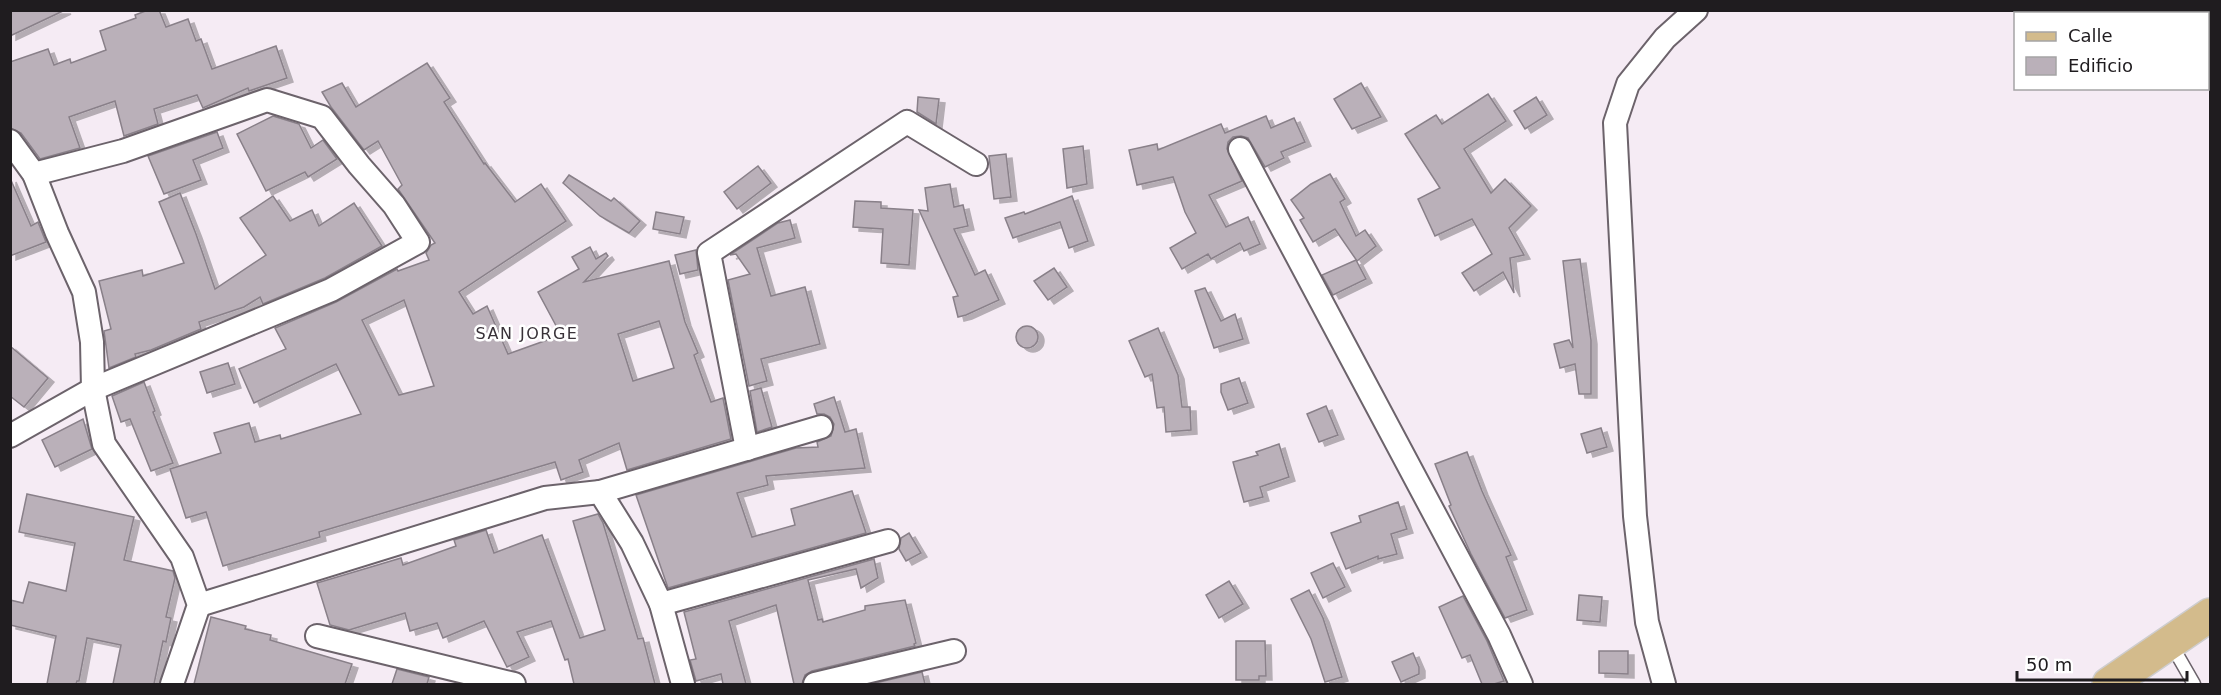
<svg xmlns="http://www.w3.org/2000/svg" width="2221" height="695" font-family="'DejaVu Sans',sans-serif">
  <defs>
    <filter id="shadow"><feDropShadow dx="6" dy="4" stdDeviation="0" flood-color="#0004"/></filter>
  </defs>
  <rect width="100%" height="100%" fill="#f5ebf4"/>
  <g fill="#bab0b9" stroke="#898089" stroke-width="1.5" fill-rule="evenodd" filter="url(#shadow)">
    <polygon points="10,10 65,10 10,36"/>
    <polygon points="148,10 159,10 166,27 188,19 196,41 201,39 212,69 276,46 287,78 249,91 248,88 203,108 197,95 154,109 158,124 124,136 115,101 69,117 80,148 40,159 21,133 10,128 10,62 48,49 54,65 70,59 71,63 106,50 100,31 136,18 135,15"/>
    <path d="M427,63L450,98L444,102L484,164L485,163L515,202L541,184L566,221L459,292L473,314L487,306L508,354L561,335L538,292L579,269L572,257L590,247L596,259L606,253L608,256L584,282L669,261L685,322L698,353L694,355L711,402L723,398L731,439L627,470L619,443L579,460L583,472L561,480L555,462L319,532L320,537L223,566L206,512L186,518L170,469L221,453L214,433L249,423L255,442L280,435L281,439L361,414L336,364L254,403L239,369L286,349L275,328L336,302L397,269L398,271L429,260L426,253L431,245L435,243L398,189L402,185L378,141L364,150L331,107L322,92L342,83L356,107ZM404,300L434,386L399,395L362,320ZM659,321L674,368L633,381L618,334Z"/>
    <polygon points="1361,83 1381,117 1352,129 1334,99"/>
    <polygon points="1488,94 1506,121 1464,149 1491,193 1505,179 1531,206 1509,228 1524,255 1510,258 1514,293 1503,272 1474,291 1462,273 1492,254 1472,219 1435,236 1418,199 1440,188 1405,134 1436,115 1442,124"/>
    <polygon points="918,97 939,99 936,124 917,112"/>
    <polygon points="1536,97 1547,115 1525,129 1514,111"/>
    <polygon points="273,116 299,124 311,148 323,140 337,159 308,177 305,172 266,191 237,134"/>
    <polygon points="1266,116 1271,128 1294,118 1305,142 1281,152 1284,158 1265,167 1248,138 1241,136 1233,137 1228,142 1227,149 1242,181 1209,195 1226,227 1248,217 1260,244 1244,251 1240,243 1211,259 1208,254 1182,269 1170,248 1196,233 1185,212 1173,177 1137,185 1129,150 1157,144 1158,150 1221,124 1225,133"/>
    <polygon points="217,132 223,148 193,160 201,180 164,194 148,156"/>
    <polygon points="1083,146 1087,184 1067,188 1063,149"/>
    <polygon points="1006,154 1011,197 994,199 989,156"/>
    <polygon points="758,166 771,183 737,209 724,192"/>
    <polygon points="1330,174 1345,199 1340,202 1356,236 1365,230 1376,246 1357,261 1335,229 1313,242 1300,220 1304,218 1291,200 1311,184"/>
    <polygon points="569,175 611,201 614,198 640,221 629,233 600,216 563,183"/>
    <polygon points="10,178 31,226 38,222 46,242 10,256"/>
    <polygon points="950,184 954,207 963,205 968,226 954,229 975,275 985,270 999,300 966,315 958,317 953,297 958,296 919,210 928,211 925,188"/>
    <polygon points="180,193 196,234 215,289 266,255 240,218 273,196 290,221 312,210 319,226 354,203 382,246 325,278 263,304 260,297 244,307 199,322 201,329 151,350 135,354 136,357 109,368 104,331 111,329 99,281 142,270 143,276 184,263 159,202"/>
    <polygon points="1072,196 1088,241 1069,248 1060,222 1013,238 1005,218 1024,212 1025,214"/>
    <polygon points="855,201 881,202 881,208 913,210 909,265 881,263 883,229 853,227"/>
    <polygon points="656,212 684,217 680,234 653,229"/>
    <polygon points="790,220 795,238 757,248 771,296 805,287 820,344 761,359 767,381 749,386 728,280 750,274 736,254 730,255 778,223"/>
    <polygon points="696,250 698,270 680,274 675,255"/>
    <polygon points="1580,259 1591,340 1591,394 1579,394 1575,364 1560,368 1554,344 1569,340 1573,348 1563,261"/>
    <polygon points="1356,260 1366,279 1333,295 1322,275"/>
    <polygon points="1054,268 1067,287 1048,300 1034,281"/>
    <polygon points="1205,288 1221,321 1235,314 1243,339 1214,348 1195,291"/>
    <circle cx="1027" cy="337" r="11"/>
    <polygon points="1158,328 1178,375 1182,407 1190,407 1191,430 1166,432 1164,407 1157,408 1152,374 1145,377 1129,341"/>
    <polygon points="10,346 48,378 24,407 10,396"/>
    <polygon points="228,363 235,384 207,393 200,372"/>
    <polygon points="1239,378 1248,403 1228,410 1221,392 1221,384"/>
    <polygon points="144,382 155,411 153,412 173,463 151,471 130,419 121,422 112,396"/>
    <polygon points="761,388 772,427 757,432 750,391"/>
    <polygon points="834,397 845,432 856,429 865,468 766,476 768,485 737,493 752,537 795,525 791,509 852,491 866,533 668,588 636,495 796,448 818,447 817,442 831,436 834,424 830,417 824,414 817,414 814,404"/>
    <polygon points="1326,406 1338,435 1319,442 1307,414"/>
    <polygon points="83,419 92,449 55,467 42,440"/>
    <polygon points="1601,428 1607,447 1587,453 1581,434"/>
    <polygon points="1279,444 1289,477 1260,487 1263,497 1244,502 1233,462 1258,455 1256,452"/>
    <polygon points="1467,452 1482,491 1511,555 1506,557 1527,610 1505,618 1471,554 1449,506 1451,505 1435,464"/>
    <polygon points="27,494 134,517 124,560 173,571 175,578 166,617 171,618 166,642 163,641 154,684 113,684 121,645 87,638 79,681 77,681 76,684 47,684 56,636 10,625 10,600 23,603 29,582 66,591 75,543 19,532"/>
    <polygon points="1398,502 1407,529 1391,534 1397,554 1378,559 1378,556 1346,569 1331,533 1361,522 1359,516"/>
    <polygon points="598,514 603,523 638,639 643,638 655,684 574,684 568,659 565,660 551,621 517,632 529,657 507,667 484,621 443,638 437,623 410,631 405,613 349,630 330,625 317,583 401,558 403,565 456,546 454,540 486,530 494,553 542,535 580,638 605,630 573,521"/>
    <polygon points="909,533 921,553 906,561 899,549 901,538"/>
    <polygon points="874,559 878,578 861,588 856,569 808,580 818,620 822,619 823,622 865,610 865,606 905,600 916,643 914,644 915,646 812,671 805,675 802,684 794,684 776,605 729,621 746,684 723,684 721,674 696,681 690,660 696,659 684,612"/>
    <polygon points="1333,563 1345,587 1323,598 1311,573"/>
    <polygon points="1229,581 1243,604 1219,618 1206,595"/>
    <polygon points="1309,590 1323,618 1342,677 1325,682 1311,639 1291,599"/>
    <polygon points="1579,595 1602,597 1600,622 1577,620"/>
    <polygon points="1463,596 1487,641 1504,681 1494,684 1482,684 1470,655 1462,658 1439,607"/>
    <polygon points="211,617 246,626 245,629 271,635 270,640 352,664 345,684 194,684"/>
    <polygon points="1236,641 1265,641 1266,676 1259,676 1259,680 1236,680"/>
    <polygon points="1599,651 1628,651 1628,674 1599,673"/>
    <polygon points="1413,653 1419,667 1419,674 1401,682 1392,662"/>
    <polygon points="397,669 429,677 427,684 392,684"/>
    <polygon points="922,672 925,684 871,684"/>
  </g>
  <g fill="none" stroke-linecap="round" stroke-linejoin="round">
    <g stroke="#6c636b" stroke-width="15">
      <polyline id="service" points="2171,644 2194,684"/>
    </g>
    <g stroke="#6c636b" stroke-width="26">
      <g id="minor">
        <polyline points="10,141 34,174 57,233 84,292 92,342 93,389 104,444 182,557 199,605 172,684"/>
        <polyline points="1240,149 1499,635 1521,684"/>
        <polyline points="10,436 93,389 331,290 418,242 394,205 359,165 322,117 267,100 123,151 34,174"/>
        <polyline points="747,449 709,253 907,122 976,164"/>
        <polyline points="600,492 821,427"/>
        <polyline points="661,604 888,541"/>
        <polyline points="199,605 545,498 600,492 632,543 661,604 683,684"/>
        <polyline points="317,636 514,684"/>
        <polyline points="815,684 954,651"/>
        <polyline points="1664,684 1647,622 1635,516 1615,123 1628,84 1665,38 1696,10"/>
      </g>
    </g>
    <g stroke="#cecdce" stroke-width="36">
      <polyline id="primary" points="2109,684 2210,615"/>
    </g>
    <use href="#service" stroke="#fff" stroke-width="12"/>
    <use href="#minor" stroke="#fff" stroke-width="22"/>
    <use href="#primary" stroke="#d3bb8c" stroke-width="33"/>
  </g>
  <g text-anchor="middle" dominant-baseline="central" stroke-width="5" stroke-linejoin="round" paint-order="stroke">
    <g font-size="16" letter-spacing="1.5" fill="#393239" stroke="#fff">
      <text x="527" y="333">SAN JORGE</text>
    </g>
  </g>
  <rect width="2221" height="695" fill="none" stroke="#1f1c1f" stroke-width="24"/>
  <rect x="2014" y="12" width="195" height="78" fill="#ffffff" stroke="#a5a4a5" stroke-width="1.5"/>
  <rect x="2026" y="32" width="30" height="9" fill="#d3bb8c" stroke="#a5a4a5" stroke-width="1.5"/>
  <text x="2068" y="42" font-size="18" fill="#1f1c1f">Calle</text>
  <rect x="2026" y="57" width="30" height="18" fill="#bab0b9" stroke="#a5a4a5" stroke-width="1.5"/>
  <text x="2068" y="72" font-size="18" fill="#1f1c1f">Edificio</text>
  <path d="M2017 671v9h170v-9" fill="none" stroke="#1f1c1f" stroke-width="3"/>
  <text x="2026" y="671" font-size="18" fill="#1f1c1f" stroke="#ffffff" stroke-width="4.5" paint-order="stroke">50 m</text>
</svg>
